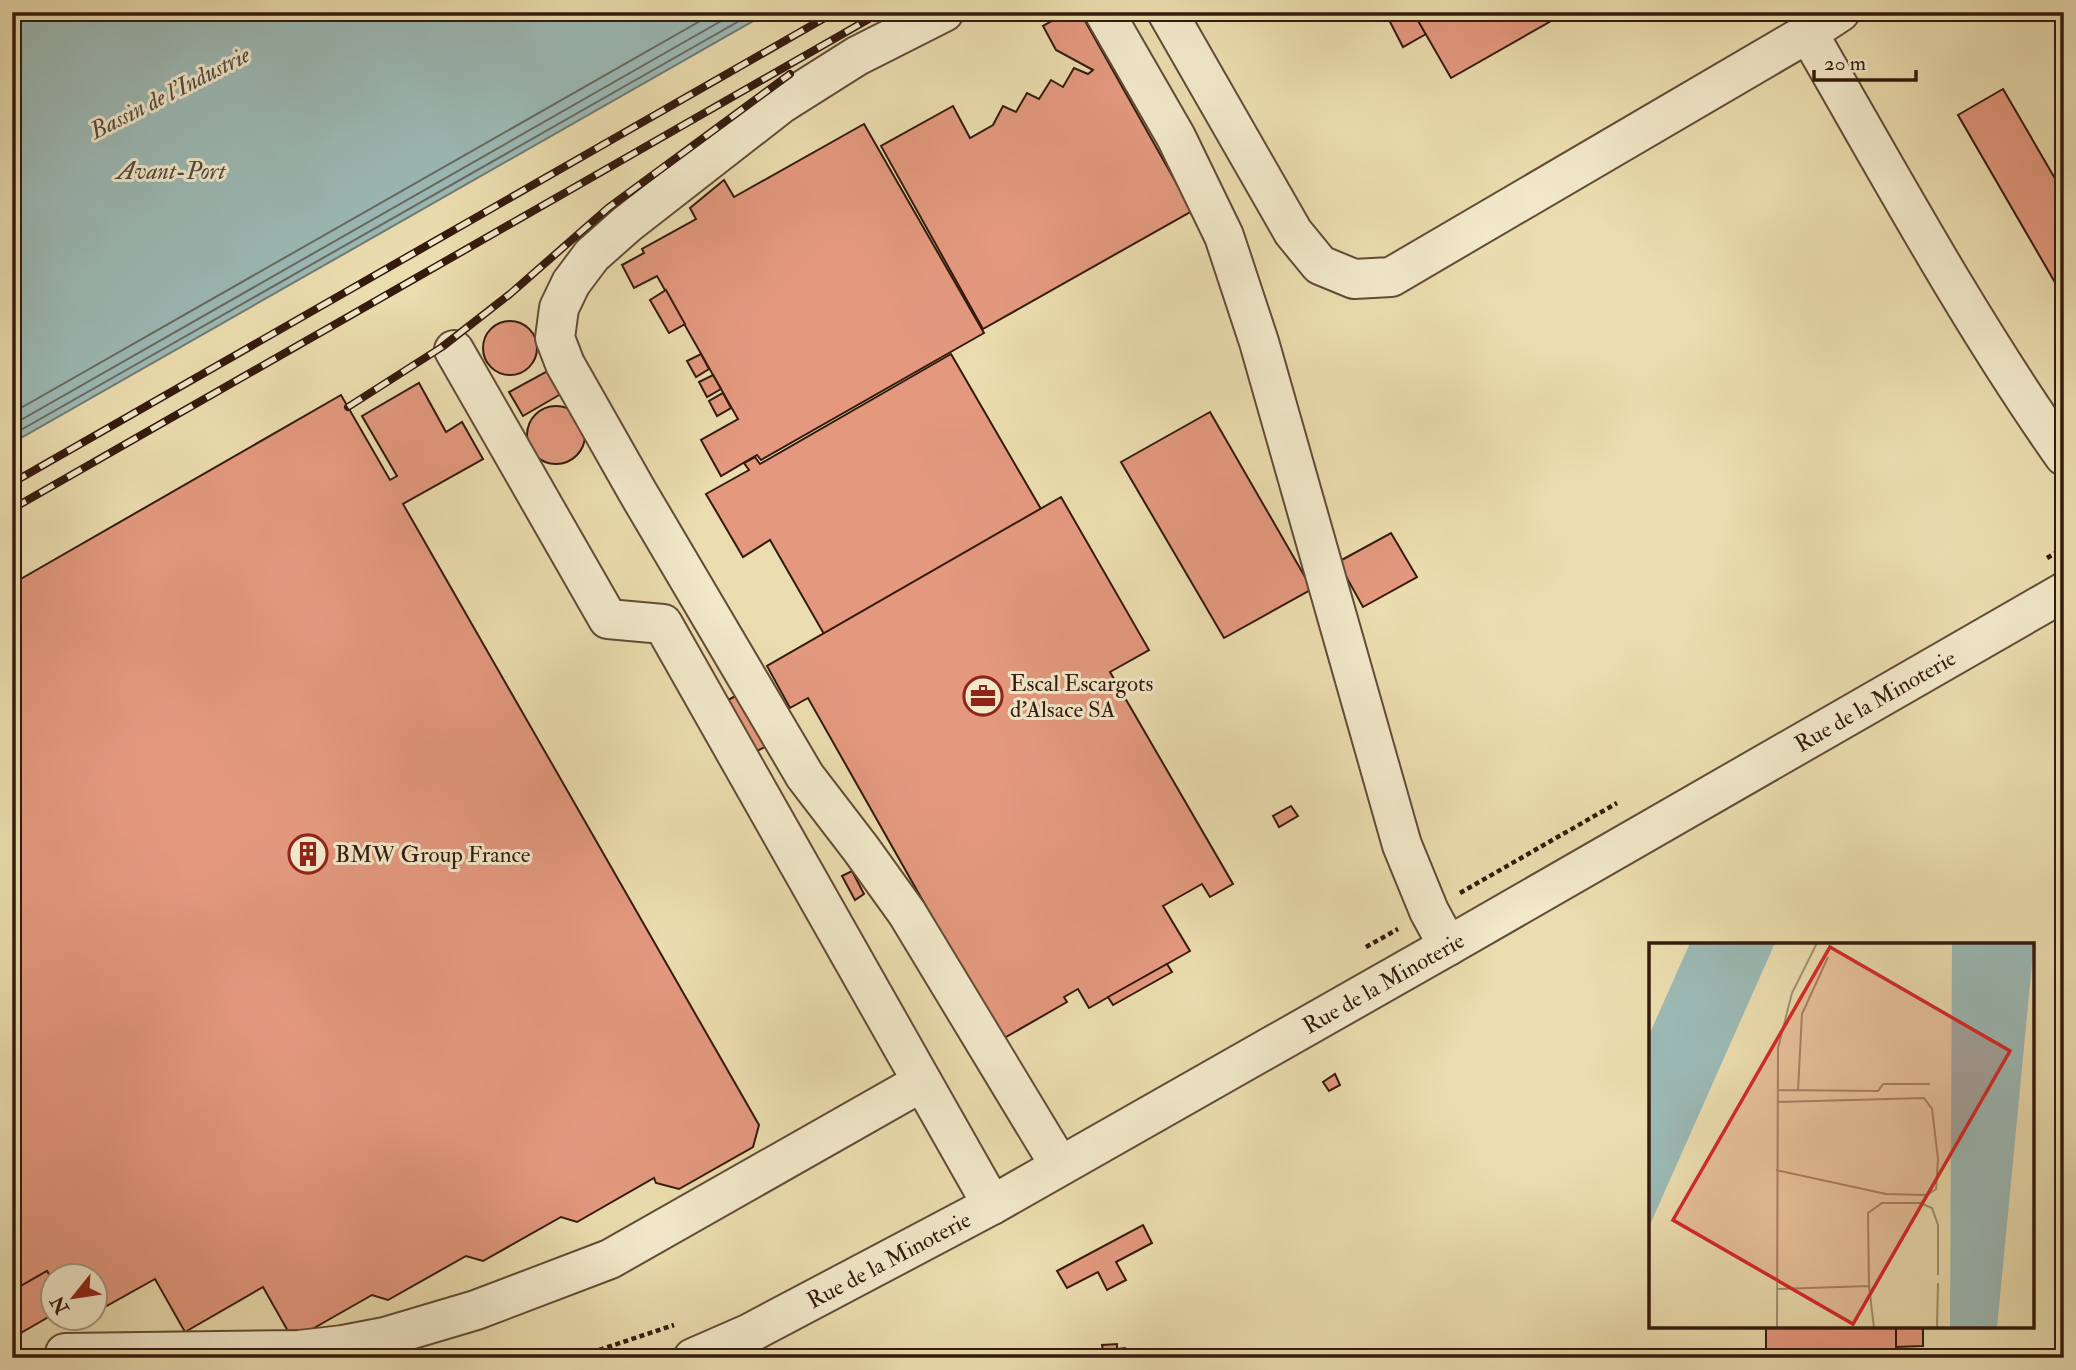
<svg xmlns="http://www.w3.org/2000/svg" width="2076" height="1370" font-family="'IM FELL Double Pica',serif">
  <rect width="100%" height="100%" fill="#ebddaf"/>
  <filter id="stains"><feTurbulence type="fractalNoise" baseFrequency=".00286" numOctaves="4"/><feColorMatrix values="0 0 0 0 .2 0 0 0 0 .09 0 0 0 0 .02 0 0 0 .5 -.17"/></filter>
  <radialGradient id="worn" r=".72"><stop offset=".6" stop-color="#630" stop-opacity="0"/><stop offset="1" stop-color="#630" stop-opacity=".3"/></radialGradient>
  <polygon fill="#9cbab6" stroke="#727a72" stroke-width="2" points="12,12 769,12 12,443"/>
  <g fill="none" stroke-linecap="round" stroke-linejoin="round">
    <g stroke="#686a62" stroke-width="2">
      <polyline points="12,413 716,12"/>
      <polyline points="12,425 737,12"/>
      <polyline points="12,435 755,12"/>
    </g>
  </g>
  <g fill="#e4997f" stroke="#341a0d" stroke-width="2">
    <polygon points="1068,12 1080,12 1192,211 983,329 881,146 953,106 970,138 993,125 1003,106 1016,112 1027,93 1039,99 1051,80 1063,87 1074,68 1088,74 1093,70 1056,50 1043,26"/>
    <polygon points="1407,12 1413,12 1426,34 1403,47 1390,22"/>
    <polygon points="1413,12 1567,12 1451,78"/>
    <polygon points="2003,89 2064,194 2064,298 1958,115"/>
    <polygon points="864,124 984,333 761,460 757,455 721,476 701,440 738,419 657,276 634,288 622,265 644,253 642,249 696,219 690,208 724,180 734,197"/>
    <polygon points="666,290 685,324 669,333 650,300"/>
    <circle cx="510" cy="348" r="27"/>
    <polygon points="701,354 709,369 696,377 687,361"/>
    <polygon points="951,354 1041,509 824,634 770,540 743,557 706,494 749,470 744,463 755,457 760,464"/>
    <polygon points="553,368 566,391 523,416 509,392"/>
    <polygon points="713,375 721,389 707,397 699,382"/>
    <polygon points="419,383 446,432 462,422 483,459 403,504 759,1125 753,1147 679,1189 656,1183 654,1178 577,1222 561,1217 483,1261 466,1256 388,1300 372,1295 293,1340 263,1287 185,1332 155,1279 94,1313 94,1276 52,1276 52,1279 47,1271 12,1291 12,584 341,395 390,480 397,476 362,416"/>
    <polygon points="723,393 731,408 717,416 709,401"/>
    <circle cx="556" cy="435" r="29"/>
    <polygon points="1210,412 1312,589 1224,638 1121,462"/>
    <polygon points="1061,497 1149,650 1110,672 1233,884 1210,897 1202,884 1163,906 1190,951 1089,1008 1078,989 1064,997 1067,1002 999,1041 931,922 932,917 808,698 790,708 767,666"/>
    <polygon points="1391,533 1417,577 1363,607 1338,562"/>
    <polygon points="739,694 769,745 757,751 728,700"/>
    <polygon points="1291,806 1298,816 1279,827 1273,816"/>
    <polygon points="852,871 864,894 855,900 842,876"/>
    <polygon points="1167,964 1172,972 1113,1005 1108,997"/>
    <polygon points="1335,1074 1340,1085 1329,1091 1323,1082"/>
    <polygon points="1143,1225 1152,1243 1116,1262 1126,1280 1107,1290 1098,1272 1067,1288 1057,1271"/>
    <polygon points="47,1271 52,1279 52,1315 12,1338 12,1291"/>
    <rect x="1766" y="1326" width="130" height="32"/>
    <polygon points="1896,1326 1923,1326 1923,1346 1896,1347"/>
    <polygon points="1117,1344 1117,1349 1125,1348 1126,1358 1083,1358 1082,1353 1103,1350 1102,1345"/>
  </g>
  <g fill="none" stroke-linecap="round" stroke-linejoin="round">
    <g stroke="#624b36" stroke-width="42">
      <g id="minor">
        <polyline points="944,12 857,56 781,104 627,224 592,255 571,283 559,308 555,338 565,364 637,491 805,776 861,849 907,913 1060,1166"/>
        <polyline points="1104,12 1176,137 1224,236 1259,342 1402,845 1429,911 1448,946"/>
        <polyline points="1167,12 1293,232 1320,265 1354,279 1391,277 1808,33"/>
        <path d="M1840,12L1808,33C1890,175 1969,321 2064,456"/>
        <polyline points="454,350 608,619 663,624 992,1205"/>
        <polyline points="65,1353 299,1350 343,1345 385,1337 476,1310 610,1259 922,1082"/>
        <path id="s1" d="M693,1358L748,1334L992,1205L1448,946L2064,592"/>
      </g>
    </g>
    <g stroke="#341a0d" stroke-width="4.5" stroke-dasharray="5 3.5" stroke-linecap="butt">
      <polyline points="2047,558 2064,548"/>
      <polyline points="1460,893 1617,803"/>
      <polyline points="1366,947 1398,929"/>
      <polyline points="575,1358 674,1325"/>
    </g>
    <use href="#minor" stroke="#f2e9cb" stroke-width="38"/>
    <g stroke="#341a0d" stroke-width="8">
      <g id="rail">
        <polyline points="348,407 442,347 510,294 608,208 790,74"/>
        <polyline points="12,483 835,12"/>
        <polyline points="12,509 881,12"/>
      </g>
    </g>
    <use href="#rail" stroke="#f2e9cb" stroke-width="5" stroke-dasharray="16" stroke-linecap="butt"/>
  </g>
  <defs>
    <g id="office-ring" transform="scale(2.0125)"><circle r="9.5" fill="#f2e9cb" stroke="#8f2418" stroke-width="1.5"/><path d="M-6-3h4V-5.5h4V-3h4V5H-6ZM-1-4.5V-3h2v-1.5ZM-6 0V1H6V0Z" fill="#8f2418"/></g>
    <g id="building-ring" transform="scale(2.0125)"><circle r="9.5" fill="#f2e9cb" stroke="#8f2418" stroke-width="1.5"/><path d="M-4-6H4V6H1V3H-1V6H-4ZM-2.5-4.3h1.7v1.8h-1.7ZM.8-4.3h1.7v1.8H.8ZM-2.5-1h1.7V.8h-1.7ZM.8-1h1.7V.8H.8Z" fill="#8f2418"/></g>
  </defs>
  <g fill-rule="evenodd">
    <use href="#office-ring" x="983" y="696"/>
    <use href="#building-ring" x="308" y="854"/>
  </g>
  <g text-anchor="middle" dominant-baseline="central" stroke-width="6" stroke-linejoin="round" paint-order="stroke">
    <g font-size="23" fill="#341a0d" stroke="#f2e9cb" text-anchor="start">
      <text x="1010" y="683">Escal Escargots<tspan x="1010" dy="26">d'Alsace SA</tspan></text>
      <text x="335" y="854">BMW Group France</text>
    </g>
    <g font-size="23" fill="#341a0d" stroke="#f2e9cb">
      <text stroke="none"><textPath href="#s1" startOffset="1353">Rue de la Minoterie</textPath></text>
      <text stroke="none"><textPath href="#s1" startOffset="786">Rue de la Minoterie</textPath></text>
      <text stroke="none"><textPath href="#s1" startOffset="219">Rue de la Minoterie</textPath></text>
    </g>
    <g font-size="24" font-style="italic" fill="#534a40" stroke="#f2e9cb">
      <text transform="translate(170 93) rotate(-27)">Bassin de l'Industrie</text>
      <text x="171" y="171">Avant-Port</text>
    </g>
  </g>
  <g transform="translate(1649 943)">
    <rect width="385" height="385" fill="#ebddaf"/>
    <path d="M41,0H126L0,284V92ZM303,0H385L348,385H301Z" fill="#9cbab6"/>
    <path fill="none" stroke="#a28f6e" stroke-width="2" d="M128,147L229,148L234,141H281M149,147L153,71L179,14M127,227L237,251L278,252L287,246L289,216L283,166L275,155L128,159M220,343L219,270L233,260H271L283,265L289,282V332M127,346L220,343L225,385M128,385L129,105L143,50L168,0M288,385L289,340"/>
    <path fill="#d62828" fill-opacity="0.15" stroke="#d62828" stroke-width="3.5" d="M181,4L361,108L204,381L24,277Z"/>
    <rect width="385" height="385" fill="none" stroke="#341a0d" stroke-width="3.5"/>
  </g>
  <rect width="2076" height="1370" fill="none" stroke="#ebddaf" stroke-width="42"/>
  <rect x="14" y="14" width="2048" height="1342" fill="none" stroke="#341a0d" stroke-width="3.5"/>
  <rect x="21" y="21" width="2034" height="1328" fill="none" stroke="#341a0d" stroke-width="2"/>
  <g transform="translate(74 1297) rotate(240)"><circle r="33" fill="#f2e9cb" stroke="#a6967f" stroke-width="2"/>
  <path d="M0-5L12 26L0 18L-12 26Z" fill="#8f2418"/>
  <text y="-10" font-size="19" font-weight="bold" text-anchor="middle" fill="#341a0d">N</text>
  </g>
  <path d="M1814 70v10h102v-10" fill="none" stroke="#341a0d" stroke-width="3.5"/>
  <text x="1824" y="70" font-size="21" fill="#341a0d" stroke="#f2e9cb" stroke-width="5" paint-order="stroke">20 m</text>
  <rect width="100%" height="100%" filter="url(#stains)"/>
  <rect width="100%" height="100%" fill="url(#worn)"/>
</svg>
